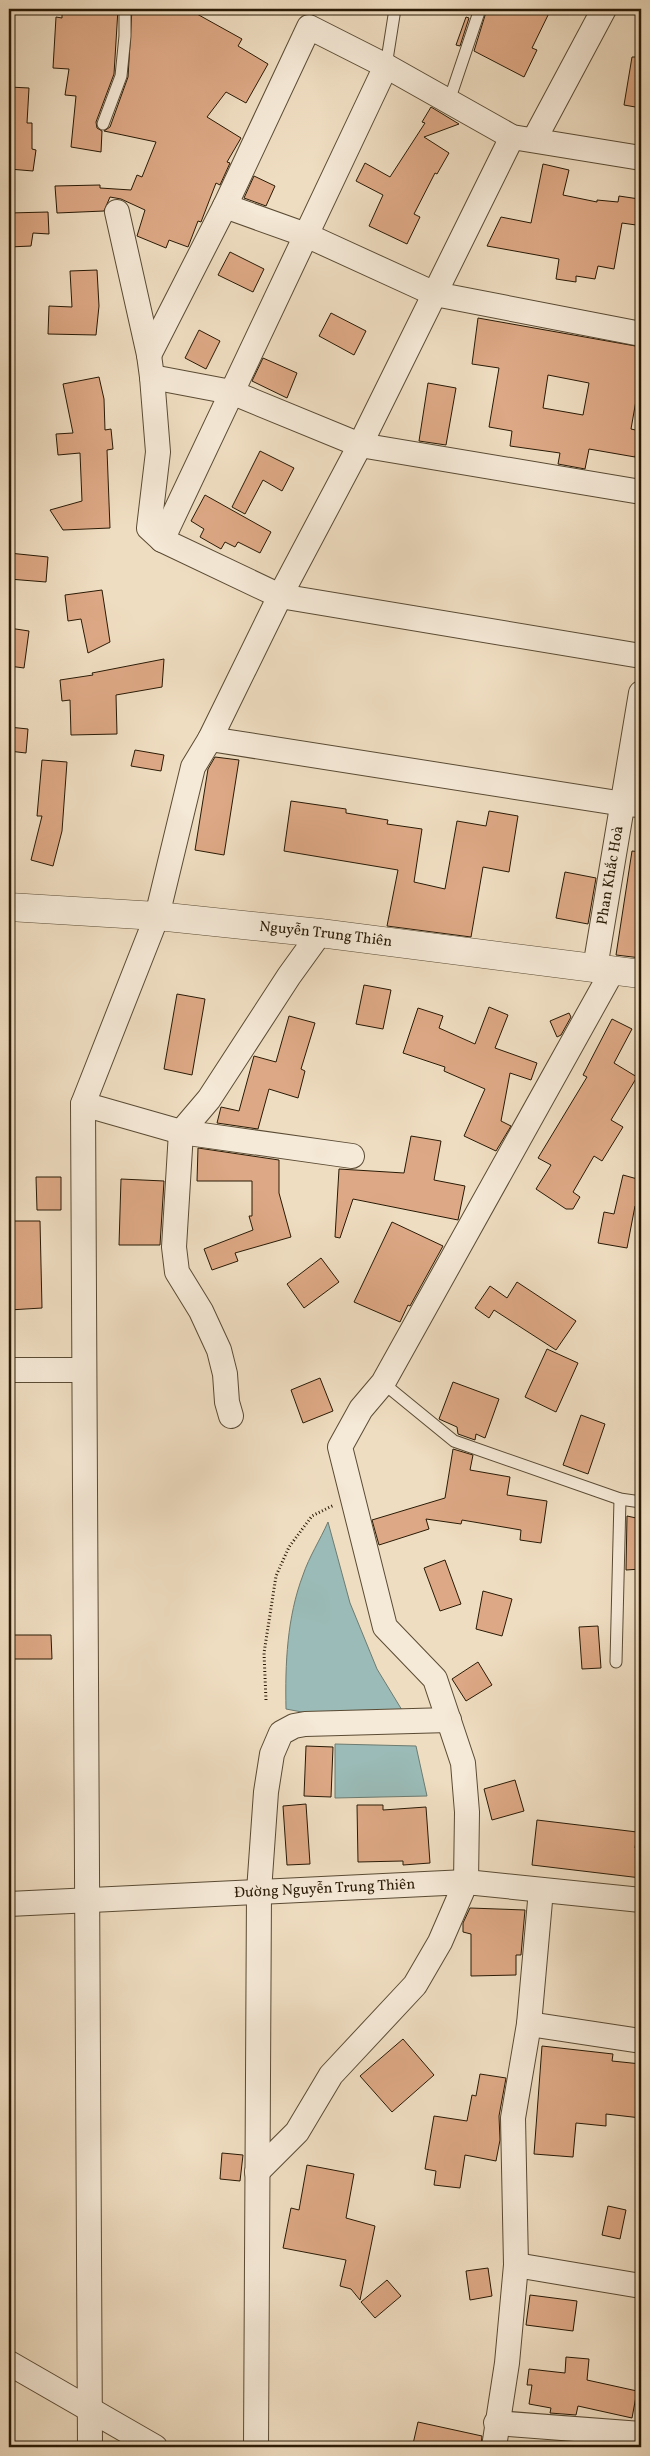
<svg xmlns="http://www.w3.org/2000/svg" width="650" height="2456" font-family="Vollkorn,serif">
  <rect width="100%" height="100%" fill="#efddc1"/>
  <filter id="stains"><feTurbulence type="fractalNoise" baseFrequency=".004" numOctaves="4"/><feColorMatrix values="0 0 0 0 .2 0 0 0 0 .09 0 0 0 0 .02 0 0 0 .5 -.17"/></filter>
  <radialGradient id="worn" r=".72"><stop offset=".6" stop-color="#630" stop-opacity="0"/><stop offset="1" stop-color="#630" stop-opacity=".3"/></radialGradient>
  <g fill="#9abbb7" stroke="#6d7b70">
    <path d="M328,1522L350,1603L377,1669L405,1715L307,1713L286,1709C285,1664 287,1617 303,1575C309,1557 320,1540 328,1522Z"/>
    <polygon points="335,1744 416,1746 427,1796 335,1798"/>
  </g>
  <g fill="#dda885" stroke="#291a05" fill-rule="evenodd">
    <polygon points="62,9 118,9 114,74 96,122 97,128 102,131 101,152 71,147 76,96 65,95 69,69 53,68 56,17 62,18"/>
    <polygon points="132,9 199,9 197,14 242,39 238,46 268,64 246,103 226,92 207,117 241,138 227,162 230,163 220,185 216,183 201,222 198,221 188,247 169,240 166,248 137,236 145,210 121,199 110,197 104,211 57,213 55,186 100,185 100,188 131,190 137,175 142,177 156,142 104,131 110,127 128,77"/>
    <polygon points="487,9 551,9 532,48 537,50 524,77 474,51"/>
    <polygon points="466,17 469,18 460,46 456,45"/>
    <polygon points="632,57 641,57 641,108 624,105"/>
    <polygon points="9,87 29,88 27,123 32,123 32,149 36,150 33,171 9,169"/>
    <polygon points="431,107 459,124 424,137 449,153 437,174 435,173 414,214 420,217 407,244 369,226 383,195 356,181 365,163 390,177 425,123 422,122"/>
    <polygon points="543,164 569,170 563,195 597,202 597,200 618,202 619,196 639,199 636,225 622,223 614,269 598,266 595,279 576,276 576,282 556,279 559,259 487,246 501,217 531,223"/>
    <polygon points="254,176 275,186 266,206 244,198"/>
    <polygon points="48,212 49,234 33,233 31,246 9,247 9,213"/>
    <polygon points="230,252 264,269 253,292 218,275"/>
    <polygon points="97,270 99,306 96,335 48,334 49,306 72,307 70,271"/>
    <polygon points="331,313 366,331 354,355 319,336"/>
    <path d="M478,318L641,347V372L631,429L640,431L635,457L589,449L585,469L558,464L560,453L510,446L512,431L489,427L499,368L472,364ZM548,375L589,383L583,415L543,408Z"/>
    <polygon points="199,330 220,341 206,369 185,358"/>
    <polygon points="263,358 297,373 287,398 252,381"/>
    <polygon points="99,377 104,399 105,430 111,429 113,449 107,450 110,528 63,530 50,510 82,501 80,453 58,455 56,434 73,433 63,384"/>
    <polygon points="428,383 456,388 446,445 419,441"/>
    <polygon points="260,451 294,468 282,491 263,480 245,514 232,507"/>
    <polygon points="205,495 271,532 260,553 238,542 235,547 225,542 221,549 200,537 204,529 191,521"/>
    <polygon points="9,553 48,557 46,582 9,579"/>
    <polygon points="102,590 110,642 88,653 81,619 68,621 65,595"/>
    <polygon points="9,628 29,631 24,668 9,666"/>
    <polygon points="164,659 162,687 116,695 117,734 71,735 70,700 62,701 60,680 93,675 92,673"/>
    <polygon points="9,727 28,729 26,753 9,751"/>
    <polygon points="135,750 164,755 161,771 131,766"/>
    <polygon points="215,757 239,760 224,855 195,850 208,769"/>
    <polygon points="42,760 67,762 62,831 53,866 31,860 42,816 37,816"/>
    <polygon points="291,801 346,809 346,813 388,820 387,824 422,829 414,882 445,889 457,821 486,826 489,811 518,816 509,872 483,867 471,937 387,926 398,870 284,851"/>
    <polygon points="632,851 641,852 641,958 616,955"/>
    <polygon points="565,872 596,878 588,924 556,918"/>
    <polygon points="364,985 391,990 383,1029 356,1024"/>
    <polygon points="177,994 205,999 192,1075 164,1069"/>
    <polygon points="489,1007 508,1015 495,1048 537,1063 531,1080 510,1073 501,1121 511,1126 496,1151 464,1136 485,1089 444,1071 445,1067 403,1053 418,1008 443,1016 439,1028 475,1044"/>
    <polygon points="569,1013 571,1017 561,1035 557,1037 550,1021"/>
    <polygon points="289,1016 315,1023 301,1069 305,1071 298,1098 269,1089 258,1129 217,1123 221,1107 239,1111 254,1056 276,1062"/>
    <polygon points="612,1019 632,1029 614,1063 637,1077 611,1120 623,1127 602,1161 594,1156 573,1192 580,1197 573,1209 566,1209 536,1189 551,1165 538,1158 587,1077 583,1075"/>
    <polygon points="411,1136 441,1141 434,1180 465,1186 458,1220 353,1199 340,1238 335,1237 339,1169 404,1173"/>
    <polygon points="198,1148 279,1160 279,1193 291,1237 235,1253 238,1261 212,1270 204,1249 253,1230 249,1216 252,1216 252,1181 197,1181"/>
    <polygon points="623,1175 641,1180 641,1208 635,1206 627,1248 598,1243 604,1212 614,1214"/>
    <polygon points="36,1177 61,1177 61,1210 37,1210"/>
    <polygon points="121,1179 164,1181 160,1245 119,1245"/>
    <polygon points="9,1221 40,1221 42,1308 9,1310"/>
    <polygon points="392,1222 443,1246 410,1306 408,1305 400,1322 354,1302"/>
    <polygon points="321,1258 339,1282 304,1308 287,1284"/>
    <polygon points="517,1282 576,1321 556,1350 494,1310 489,1318 475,1308 490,1286 507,1298"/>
    <polygon points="547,1349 578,1363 556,1412 525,1397"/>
    <polygon points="320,1378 333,1411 303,1423 291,1390"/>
    <polygon points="453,1382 499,1399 485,1438 476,1434 475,1440 458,1434 457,1427 439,1419"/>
    <polygon points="581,1415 605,1424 588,1474 563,1465"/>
    <polygon points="453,1449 473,1455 470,1470 510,1477 507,1495 547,1501 541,1543 520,1540 521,1530 462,1520 461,1524 426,1519 429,1529 379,1545 372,1520 445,1498"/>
    <polygon points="627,1516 641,1519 641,1569 626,1570"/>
    <polygon points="445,1560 461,1604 440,1611 424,1568"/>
    <polygon points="483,1591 512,1599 502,1636 476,1629"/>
    <polygon points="598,1626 601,1668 582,1669 579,1627"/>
    <polygon points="9,1635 51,1635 52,1659 9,1659"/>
    <polygon points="478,1662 492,1685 466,1701 452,1679"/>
    <polygon points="306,1746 333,1747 331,1797 304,1796"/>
    <polygon points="515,1780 524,1811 492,1820 484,1789"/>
    <polygon points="306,1804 310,1864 287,1865 283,1806"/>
    <polygon points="357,1805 383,1805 383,1810 426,1807 430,1863 403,1865 403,1861 358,1862"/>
    <polygon points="537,1820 637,1832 635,1848 641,1849 641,1878 532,1865"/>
    <polygon points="470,1908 525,1910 521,1955 516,1955 516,1975 471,1976 471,1934 463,1932 463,1923"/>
    <polygon points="403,2039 434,2075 392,2112 360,2076"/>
    <polygon points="542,2046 613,2054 612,2061 641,2064 641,2118 606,2114 606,2126 576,2123 573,2157 534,2154"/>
    <polygon points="480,2074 506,2078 499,2116 500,2140 496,2161 465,2155 460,2188 434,2185 436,2171 425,2169 434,2116 467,2121 472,2095 476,2096"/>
    <polygon points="222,2153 243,2155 240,2181 220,2179"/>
    <polygon points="307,2165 354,2174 346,2218 375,2226 360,2300 351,2289 340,2286 346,2260 283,2248 291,2208 299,2210"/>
    <polygon points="608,2206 626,2210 620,2239 602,2235"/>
    <polygon points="488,2268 492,2296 470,2300 466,2271"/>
    <polygon points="387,2280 401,2296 375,2318 361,2302"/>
    <polygon points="530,2295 577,2301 573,2331 526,2325"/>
    <polygon points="566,2357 589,2359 587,2380 637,2391 632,2418 578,2406 576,2415 550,2413 551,2408 529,2404 532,2385 527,2385 529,2369 565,2373"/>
    <polygon points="418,2422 482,2436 481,2447 426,2447 413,2444"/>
  </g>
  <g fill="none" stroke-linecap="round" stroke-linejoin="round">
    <g stroke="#5a4b34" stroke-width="13">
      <g id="service">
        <polyline points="386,66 395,9"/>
        <polyline points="449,101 480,9"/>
        <polyline points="103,124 121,76 125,36 125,9"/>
        <polyline points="383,1383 454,1441 620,1499 641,1502"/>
        <polyline points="616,1662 620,1499"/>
      </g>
    </g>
    <g stroke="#5a4b34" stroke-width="26">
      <g id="minor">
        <polyline points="534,140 604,9"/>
        <polyline points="225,206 306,235 435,294 641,334"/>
        <polyline points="117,212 149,355 152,377 158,452 149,528 162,540 280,596 641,656"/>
        <polyline points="149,355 225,206 309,27 386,66 512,137 641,158"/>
        <polyline points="152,377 231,392 360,445 641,492"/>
        <polyline points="162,540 386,66"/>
        <polyline points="210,739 624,804 641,805"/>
        <path id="s1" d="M595,968L641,693"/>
        <polyline points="83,1104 181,1132 352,1156"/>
        <polyline points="9,1370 84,1370"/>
        <polyline points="231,1416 227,1402 225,1374 219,1350 201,1311 177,1272 174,1247 181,1132 209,1099 289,976 320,933"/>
        <path id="s2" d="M9,1904L466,1882L641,1900"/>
        <polyline points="529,2024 641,2041"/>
        <polyline points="257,2172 297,2132 331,2075 415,1985 440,1942 466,1882 467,1812 463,1763 435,1679 385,1627 340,1447 361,1409 383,1383 613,970"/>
        <polyline points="516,2265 641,2286"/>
        <polyline points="9,2363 155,2447"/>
        <polyline points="496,2423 641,2434"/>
        <polyline points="90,2447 83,1104 157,916 193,767 210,739 280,596 360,445 512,137"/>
        <polyline points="256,2447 259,1891 266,1792 272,1754 281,1733 294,1726 305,1724 449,1720"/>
        <polyline points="494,2447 507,2363 516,2265 513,2118 529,2024 541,1890"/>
      </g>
    </g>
    <g stroke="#5a4b34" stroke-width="29">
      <g id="tertiary">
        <path id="s3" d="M9,907L157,916L320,933L641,974"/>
      </g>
    </g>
    <polyline stroke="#291a05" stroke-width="3" stroke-dasharray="1 2.5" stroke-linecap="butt" points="266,1700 264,1653 276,1576 289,1547 312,1516 334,1505"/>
    <use href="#service" stroke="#f5e9d7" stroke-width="11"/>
    <use href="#minor" stroke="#f5e9d7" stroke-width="24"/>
    <use href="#tertiary" stroke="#f5e9d7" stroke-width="28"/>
  </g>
  <g text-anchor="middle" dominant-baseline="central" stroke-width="4" stroke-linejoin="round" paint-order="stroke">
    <g font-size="15" fill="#291a05" stroke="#f5e9d7">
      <text stroke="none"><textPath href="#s1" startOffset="94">Phan Khắc Hoà</textPath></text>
      <text stroke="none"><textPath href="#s3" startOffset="318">Nguyễn Trung Thiên</textPath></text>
      <text stroke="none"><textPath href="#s2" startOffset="316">Đường Nguyễn Trung Thiên</textPath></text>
    </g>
  </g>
  <rect width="650" height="2456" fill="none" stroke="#efddc1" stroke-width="30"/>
  <rect x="10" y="10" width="630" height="2436" fill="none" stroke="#291a05" stroke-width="2.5"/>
  <rect x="15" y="15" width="620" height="2426" fill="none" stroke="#291a05"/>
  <rect width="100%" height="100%" filter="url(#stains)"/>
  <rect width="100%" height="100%" fill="url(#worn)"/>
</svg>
